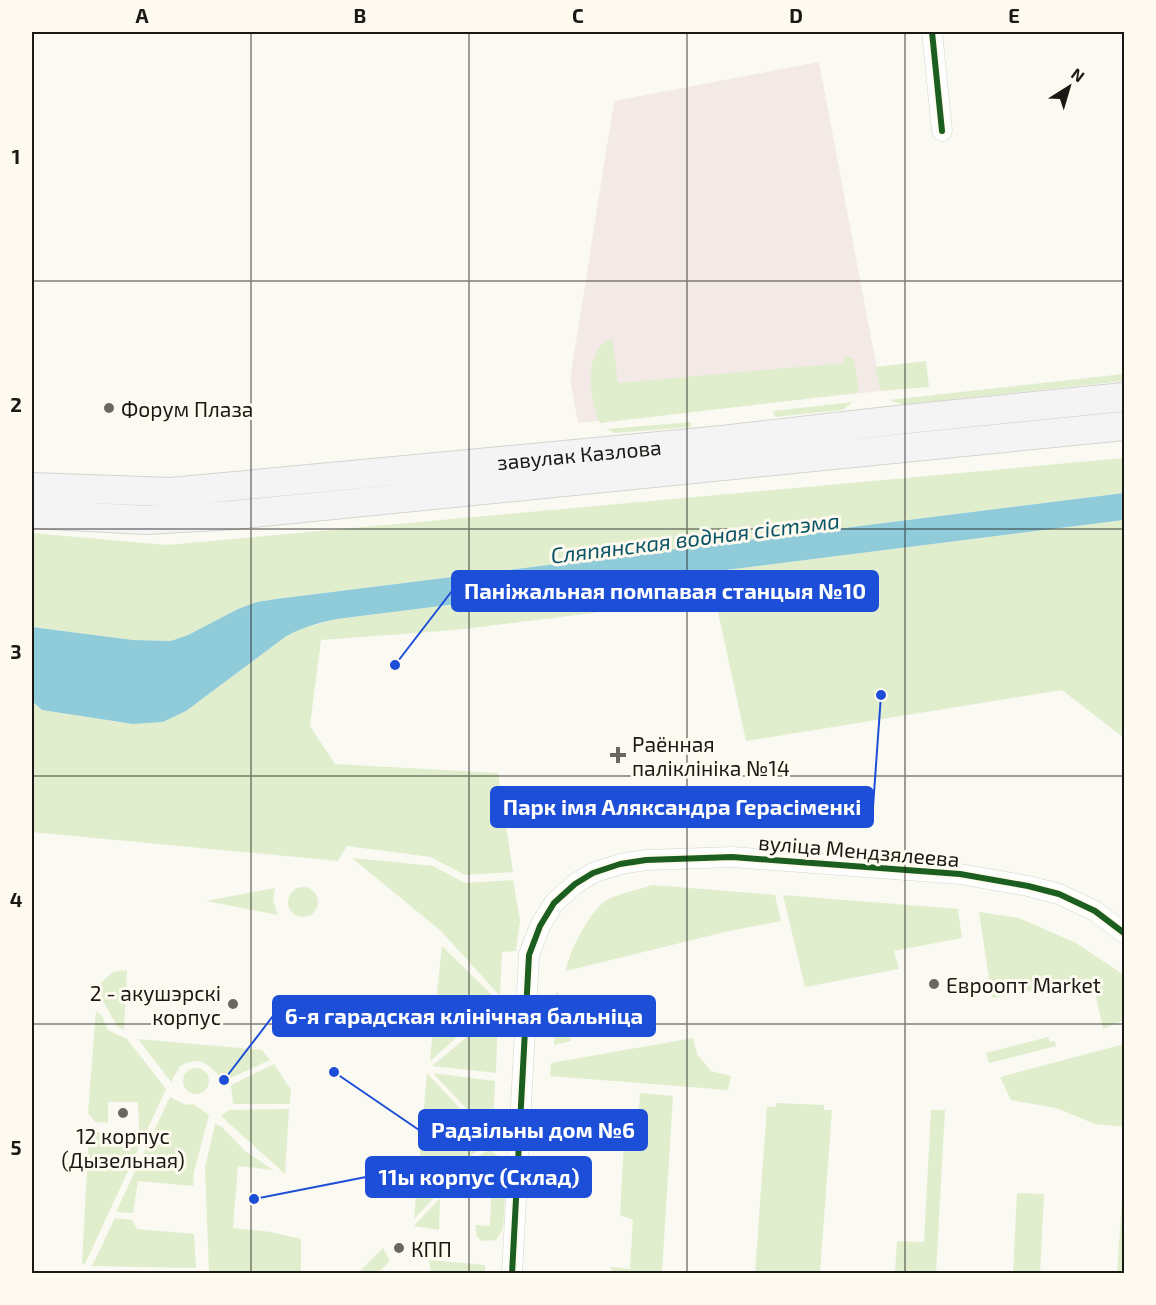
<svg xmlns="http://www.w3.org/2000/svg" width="1156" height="1305" font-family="'Exo 2',sans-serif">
  <rect width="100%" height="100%" fill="#faf9f2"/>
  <polygon fill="#f3e9e6" points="819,62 881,391 578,423 570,380 614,101"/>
  <g fill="#e0eece">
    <path d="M612,338L618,383L844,363L843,357L853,358L859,387L856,393L600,423C589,399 583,350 612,338Z"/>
    <polygon points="926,361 929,387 881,391 875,367"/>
    <polygon points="1124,374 1124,381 903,405 889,400"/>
    <polygon points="853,402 842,410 775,417 773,411"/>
    <polygon points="691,422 691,427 615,433 606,429"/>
    <polygon points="1124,458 1124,493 276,599 257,602 238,609 188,635 171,641 133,640 32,627 32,533 167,545"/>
    <polygon points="1124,520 1124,738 1062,690 746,741 715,598 456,630 321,640 310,726 335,764 498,773 513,872 465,875 431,857 347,846 338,861 32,832 32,701 42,710 133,724 163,722 186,711 285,637 299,629 337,619"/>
    <polygon points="352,858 433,866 465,883 513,880 520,920 516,951 502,952 500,996 441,931"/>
    <path d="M652,885L775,895L781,921L729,931L566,971C568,953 591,909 607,900C620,893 638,890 652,885Z"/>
    <circle cx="303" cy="902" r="15"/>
    <polygon points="275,888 273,901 278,915 206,901"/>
    <polygon points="783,895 958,909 962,938 894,951 899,969 805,987"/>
    <polygon points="979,912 1019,918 1076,943 1124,975 1124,1020 1103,1029 1092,979 992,998"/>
    <polygon points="442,946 498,1001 430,1061 430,1060"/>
    <polygon points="127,970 124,1030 117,1026 100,996 101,983 113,972"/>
    <polygon points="558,992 571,1041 554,1045 556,993"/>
    <polygon points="96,1011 102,1016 108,1030 127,1039 166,1089 85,1264 82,1263 89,1132 139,1131 138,1102 108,1102 108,1123 95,1122 88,1113"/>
    <polygon points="498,1011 496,1073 432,1066"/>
    <polygon points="1048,1037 1050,1042 1055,1041 1056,1046 989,1063 986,1053"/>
    <polygon points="693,1038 697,1054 711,1071 731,1076 728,1090 550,1076 551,1063"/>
    <path d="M138,1039L262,1050L270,1060L224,1081C208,1065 203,1055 180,1066L171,1082Z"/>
    <polygon points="1124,1044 1124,1127 1095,1124 1056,1108 1011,1100 1000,1077"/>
    <polygon points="274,1064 291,1090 290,1104 233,1104 231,1085"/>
    <circle cx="196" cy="1081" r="13"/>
    <polygon points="427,1073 490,1141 489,1145 443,1171 439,1192 414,1219"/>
    <polygon points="433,1073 495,1081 493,1137"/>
    <polygon points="640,1093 673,1096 662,1273 611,1273 611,1267 630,1269 633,1220 620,1215 624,1141 637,1132"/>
    <polygon points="170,1097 186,1105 193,1104 209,1115 194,1172 193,1186 138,1181 133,1213 116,1212"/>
    <polygon points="776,1103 824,1105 824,1110 832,1110 820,1273 755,1273 767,1106 776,1107"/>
    <polygon points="289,1109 285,1174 221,1116 229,1110"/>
    <polygon points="931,1110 945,1110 936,1273 895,1273 897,1241 924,1242"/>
    <polygon points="215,1124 222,1127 245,1151 273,1170 238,1166 233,1228 271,1232 301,1239 301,1273 209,1273 205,1167"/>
    <polygon points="490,1149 507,1164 503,1229 496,1240 482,1241 477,1237 475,1225 490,1226 492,1166 467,1163"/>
    <polygon points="1124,1169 1124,1273 1117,1273"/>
    <polygon points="1017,1193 1044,1194 1040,1273 1013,1273"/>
    <polygon points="440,1198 439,1230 414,1226"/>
    <polygon points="115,1218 132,1220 137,1229 194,1234 196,1268 92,1266"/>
    <polygon points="383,1248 390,1261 378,1273 358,1273"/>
    <polygon points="429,1260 485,1265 485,1273 431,1273"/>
  </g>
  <path fill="#90cbda" d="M1124,493V520L337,619C319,623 302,627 285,637L186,711L163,722L133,724L42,710L32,701V627L133,640L171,641L188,635L238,609L257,602L276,599Z"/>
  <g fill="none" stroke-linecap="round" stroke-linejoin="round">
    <g stroke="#d5d4cf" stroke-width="21">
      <g id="street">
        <polyline points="932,32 942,131"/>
        <polyline points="512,1274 529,955 540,926 554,903 575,884 593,873 620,864 646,860 732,857 960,874 1028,886 1059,894 1095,911 1124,933"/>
      </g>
    </g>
    <g stroke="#d5d4cf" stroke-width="30">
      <g id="secondary">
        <path id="s1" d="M32,487L171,492L722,440L897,420L1124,397"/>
        <polyline points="32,514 147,520 234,515 1124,426"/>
      </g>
    </g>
    <use href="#street" stroke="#fefefd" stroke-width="20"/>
    <use href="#secondary" stroke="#f4f4f5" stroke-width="28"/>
    <g stroke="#fefaef" stroke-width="10">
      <g id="cycleway">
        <polyline points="932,32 942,131"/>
        <polyline points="512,1274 529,955 540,926 554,903 575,884 593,873 620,864 646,860 732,857 960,874 1028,886 1059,894 1095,911 1124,933"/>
      </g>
    </g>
    <use href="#cycleway" stroke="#1b5e20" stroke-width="6"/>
  </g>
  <path fill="none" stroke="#1b1915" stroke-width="1.5" stroke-opacity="0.55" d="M251,32V1274M469,32V1274M687,32V1274M905,32V1274M32,281H1124M32,529H1124M32,776H1124M32,1024H1124"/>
  <g fill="#696762" stroke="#fefaef" stroke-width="2">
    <circle cx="109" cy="408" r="6"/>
    <path d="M615 746h6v6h6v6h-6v6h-6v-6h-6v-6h6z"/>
    <circle cx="934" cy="984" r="6"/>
    <circle cx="233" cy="1004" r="6"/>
    <circle cx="123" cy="1113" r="6"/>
    <circle cx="399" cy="1248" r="6"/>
  </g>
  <g text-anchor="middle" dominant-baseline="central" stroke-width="6" stroke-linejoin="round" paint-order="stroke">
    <g font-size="21" fill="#1b1915" stroke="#fefaef" text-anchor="start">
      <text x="121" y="408">Форум Плаза</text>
      <text x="632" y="743">Раённая<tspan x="632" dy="24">паліклініка №14</tspan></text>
      <text x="946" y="984">Евроопт Market</text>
      <text x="221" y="992" text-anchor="end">2 - акушэрскі<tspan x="221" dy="24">корпус</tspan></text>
      <text x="123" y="1135" text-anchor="middle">12 корпус<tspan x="123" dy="24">(Дызельная)</tspan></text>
      <text x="411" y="1248">КПП</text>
    </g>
    <g font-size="21" fill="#1b1915" stroke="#fefaef">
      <text stroke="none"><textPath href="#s1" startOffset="549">завулак Казлова</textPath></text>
      <text transform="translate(859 850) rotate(5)">вуліца Мендзялеева</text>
    </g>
    <g font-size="22" font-style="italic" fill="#095466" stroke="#fefaef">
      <text transform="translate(695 537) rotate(-7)">Сляпянская водная сістэма</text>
    </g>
  </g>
  <path fill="none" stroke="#1d4ed8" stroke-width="2" d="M395 665L452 591M881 695L873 807M224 1080L273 1016M334 1072L419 1130M254 1199L366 1177"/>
  <g fill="#1d4ed8" stroke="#fefaef" stroke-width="2">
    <circle cx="395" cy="665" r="6"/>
    <circle cx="881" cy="695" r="6"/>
    <circle cx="224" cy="1080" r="6"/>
    <circle cx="334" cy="1072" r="6"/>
    <circle cx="254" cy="1199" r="6"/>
  </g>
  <g fill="#1d4ed8" stroke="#1d4ed8" stroke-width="2">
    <rect x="452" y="571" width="426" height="40" rx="6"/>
    <rect x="491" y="787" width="382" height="40" rx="6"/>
    <rect x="273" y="996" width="382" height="40" rx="6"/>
    <rect x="419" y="1110" width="228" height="40" rx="6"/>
    <rect x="366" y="1157" width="225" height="40" rx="6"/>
  </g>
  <g font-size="22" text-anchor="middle" font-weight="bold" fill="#fff">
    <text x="665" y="599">Паніжальная помпавая станцыя №10</text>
    <text x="682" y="815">Парк імя Аляксандра Герасіменкі</text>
    <text x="464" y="1024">6-я гарадская клінічная бальніца</text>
    <text x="533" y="1138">Радзільны дом №6</text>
    <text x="479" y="1185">11ы корпус (Склад)</text>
  </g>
  <rect width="1156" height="1305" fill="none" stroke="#fefaef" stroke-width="66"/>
  <g transform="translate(1069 87) rotate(37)" stroke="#fefaef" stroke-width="4.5" paint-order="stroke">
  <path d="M0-4.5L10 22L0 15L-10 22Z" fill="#1b1915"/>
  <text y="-9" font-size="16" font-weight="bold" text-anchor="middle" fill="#1b1915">N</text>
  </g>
  <rect x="33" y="33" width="1090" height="1239" fill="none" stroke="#1b1915" stroke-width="2"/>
  <g font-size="20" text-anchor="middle" font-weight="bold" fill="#1b1915">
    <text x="142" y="23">A</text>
    <text x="360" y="23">B</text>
    <text x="578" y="23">C</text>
    <text x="796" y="23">D</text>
    <text x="1014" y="23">E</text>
    <text x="16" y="164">1</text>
    <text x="16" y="412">2</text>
    <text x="16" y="659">3</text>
    <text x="16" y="907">4</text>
    <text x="16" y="1155">5</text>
  </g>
</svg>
